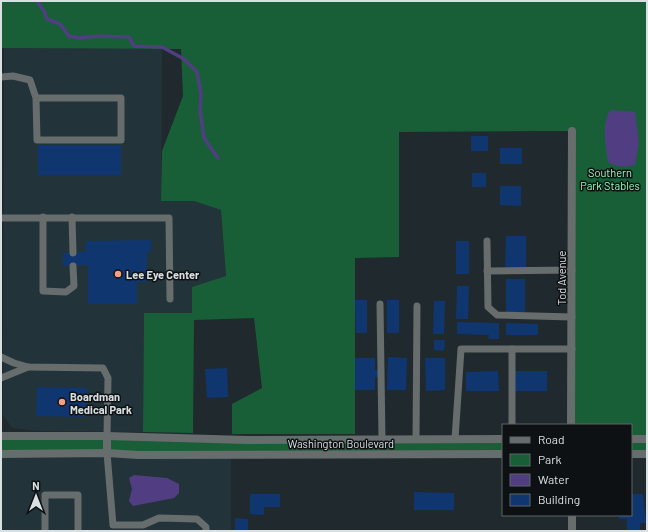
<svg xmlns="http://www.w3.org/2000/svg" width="648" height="532" font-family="Barlow,sans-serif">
  <rect width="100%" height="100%" fill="#20292d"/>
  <g fill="#23333a">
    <polygon points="4,48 162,49 161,200 194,201 221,210 226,277 192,287 192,313 144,313 143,432 37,431 12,428 3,415"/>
    <rect x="1" y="454" width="230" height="77"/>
  </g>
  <g fill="#185f38">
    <polygon points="1,1 647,1 647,454 631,454 631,425 571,425 568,131 399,132 399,257 355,258 355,434 232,434 232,404 262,388 254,318 194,320 193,433 143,432 144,313 192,313 192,287 226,276 221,210 194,201 161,201 162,151 183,96 181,49 1,48"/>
    <polygon points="1,436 503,439 503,454 1,454"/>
  </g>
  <g fill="#513e82">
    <path d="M610,110L635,112L639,142L635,165C626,167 617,168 608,162C606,144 601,126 610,110Z"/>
    <polygon points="134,475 167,478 179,484 179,493 174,498 133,506 129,501 132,489 129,478"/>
  </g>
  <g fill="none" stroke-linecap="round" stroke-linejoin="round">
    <polyline stroke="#513e82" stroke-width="3.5" points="37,1 44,11 47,19 60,24 69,36 79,38 98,36 129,37 134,46 162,47 184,59 197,72 201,94 200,110 204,138 218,158"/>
  </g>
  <g fill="#103670">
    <rect x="471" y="136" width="17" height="15"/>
    <rect x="38" y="145" width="83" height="30"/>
    <rect x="500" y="148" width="22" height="16"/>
    <rect x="472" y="173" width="14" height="14"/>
    <polygon points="500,186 521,186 521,206 500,205"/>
    <polygon points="506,236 526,236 526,267 505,267"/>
    <polygon points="151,240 151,252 147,252 147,282 137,282 137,304 88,304 88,265 63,266 63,253 86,252 86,241"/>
    <rect x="456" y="241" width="13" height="33"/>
    <rect x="506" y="279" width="19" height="33"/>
    <polygon points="457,286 469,286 468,319 456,319"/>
    <polygon points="355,300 367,300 367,333 356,333"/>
    <rect x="387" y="300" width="12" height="33"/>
    <polygon points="434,301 445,301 444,334 433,334"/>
    <polygon points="457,322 499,323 499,339 488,339 489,335 457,334"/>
    <polygon points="506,323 538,324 538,335 506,335"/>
    <polygon points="434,340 445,340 444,351 434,350"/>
    <polygon points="388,357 407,358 406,390 387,390"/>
    <polygon points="355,358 375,358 375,370 378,370 378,377 375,377 375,390 355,390"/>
    <polygon points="425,358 445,358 445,390 426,391"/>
    <polygon points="227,368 228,397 207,398 205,369"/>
    <polygon points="498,371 499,391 466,391 466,372"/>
    <rect x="515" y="371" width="32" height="20"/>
    <polygon points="37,387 87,388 86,417 36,416"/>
    <polygon points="414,492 454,493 454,510 414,510"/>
    <polygon points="250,494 280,494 280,507 264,507 264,515 250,514"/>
    <polygon points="631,494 643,494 646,523 640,523 640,531 627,531 627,519 619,519 619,515 631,515"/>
    <polygon points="235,518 248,519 248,531 235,530"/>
  </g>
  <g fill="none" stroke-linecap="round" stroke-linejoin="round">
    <g stroke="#676c6c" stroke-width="7">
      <polyline points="1,77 13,76 30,80 36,98 37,140 121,140 121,98 36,98"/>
      <polyline points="43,217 43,291 66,292 74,286 73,266"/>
      <polyline points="72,217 73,253"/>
      <polyline points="1,218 169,218 170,299"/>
      <polyline points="487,241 488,307 497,315 572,317"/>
      <polyline points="487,271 572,270"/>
      <polyline points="380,304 382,440"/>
      <polyline points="512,349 512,425"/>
      <polyline points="1,357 14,363 28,367 103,368 108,378 107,436"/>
      <polyline points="1,378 28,367"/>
      <polyline points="416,439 417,306"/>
      <polyline points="455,439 461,349 572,349"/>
      <polyline points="107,453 113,525 143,525 159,518 197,519 206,527 206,531"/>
      <polyline points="45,531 45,495 78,495 78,531"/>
    </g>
    <g stroke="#676c6c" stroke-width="8">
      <polyline points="571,425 572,131"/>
      <polyline points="1,436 107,436 247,440 503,439"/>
      <polyline points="107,436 107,453"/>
      <polyline points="631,439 647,439"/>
      <polyline points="1,454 107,453 138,455 503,454"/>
      <polyline points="631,454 647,454"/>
      <polyline points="572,531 572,515"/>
    </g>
  </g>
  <g fill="#f39f83" stroke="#0d1113" stroke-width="1.5">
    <circle cx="118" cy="274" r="4"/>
    <circle cx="62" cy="402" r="4"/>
  </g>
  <g text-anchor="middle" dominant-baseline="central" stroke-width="3" stroke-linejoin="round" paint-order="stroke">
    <g font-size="11" fill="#92ffba" stroke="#0d1113">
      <text x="610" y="172">Southern<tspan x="610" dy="13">Park Stables</tspan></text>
    </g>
    <g font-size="11" font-weight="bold" fill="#dae0e2" stroke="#0d1113" text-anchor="start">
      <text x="126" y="274">Lee Eye Center</text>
      <text x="70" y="396">Boardman<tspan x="70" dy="13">Medical Park</tspan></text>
    </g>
    <g font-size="11" fill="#dae0e2" stroke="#0d1113">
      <text transform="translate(561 278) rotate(-90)">Tod Avenue</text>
      <text x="341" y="443">Washington Boulevard</text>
    </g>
  </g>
  <rect width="648" height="532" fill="none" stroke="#dae0e2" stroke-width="4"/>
  <rect x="502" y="424" width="130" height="92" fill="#0d1113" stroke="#5f6466"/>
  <rect x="510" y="437" width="20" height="6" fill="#676c6c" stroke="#5f6466"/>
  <text x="538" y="444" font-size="12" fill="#dae0e2">Road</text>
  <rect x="510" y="454" width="20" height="12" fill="#185f38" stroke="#5f6466"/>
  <text x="538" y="464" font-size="12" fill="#dae0e2">Park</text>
  <rect x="510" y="474" width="20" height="12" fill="#513e82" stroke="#5f6466"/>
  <text x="538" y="484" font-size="12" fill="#dae0e2">Water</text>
  <rect x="510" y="494" width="20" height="12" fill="#103670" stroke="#5f6466"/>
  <text x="538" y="504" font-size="12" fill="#dae0e2">Building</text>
  <g transform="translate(36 496)" stroke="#0d1113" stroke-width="3" paint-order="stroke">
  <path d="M0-3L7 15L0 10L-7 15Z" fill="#dae0e2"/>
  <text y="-6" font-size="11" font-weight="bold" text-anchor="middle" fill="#dae0e2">N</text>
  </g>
</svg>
